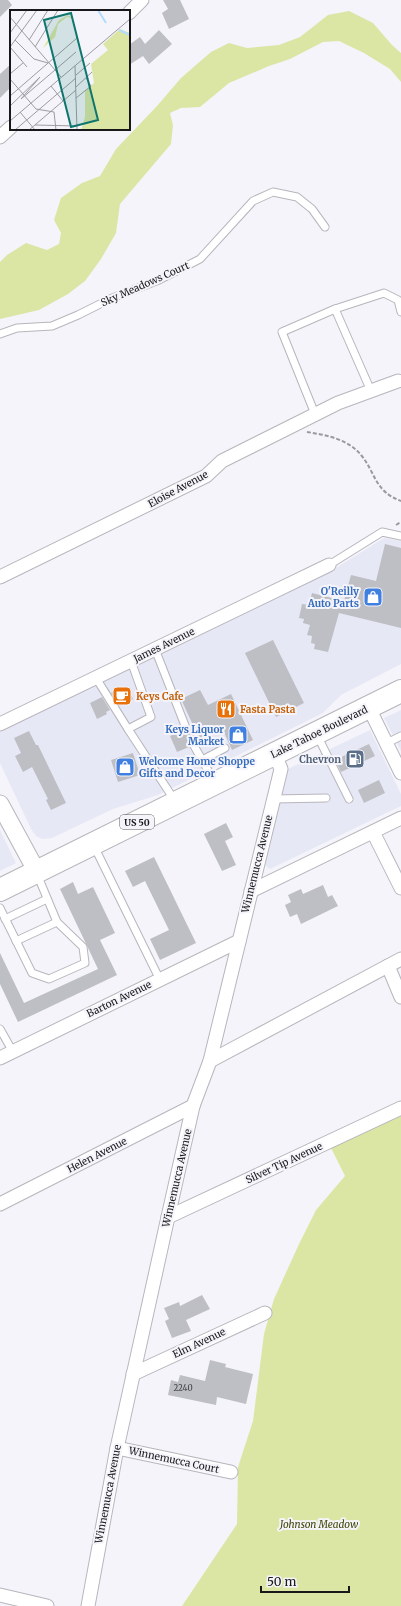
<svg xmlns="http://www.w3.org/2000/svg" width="401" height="1606" font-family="Merriweather,serif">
  <rect width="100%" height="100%" fill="#f4f4fa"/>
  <g fill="#e7e8f5">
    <polygon points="384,538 401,541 401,664 341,695 323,713 158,795 113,809 52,838 42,839 36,836 31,829 0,763 0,729 339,566"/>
    <polygon points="401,710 401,751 384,718"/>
    <polygon points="370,730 401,794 401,806 270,869 265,865 288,769"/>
    <polygon points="0,830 16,863 0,871"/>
  </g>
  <g fill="#dbe6a5">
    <polygon points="349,11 373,23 392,45 401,53 401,82 390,69 364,53 339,41 323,42 290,59 269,66 229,83 200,107 181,108 170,113 173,125 171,144 120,204 116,233 101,259 85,281 68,294 39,310 0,319 0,262 7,255 26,243 47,250 59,244 61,233 54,220 61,198 82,183 100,176 116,149 157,106 181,78 211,52 229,43 247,48 279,45 300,37 328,15"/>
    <polygon points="401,1114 401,1606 182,1606 237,1524 238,1467 253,1421 264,1334 274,1299 299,1244 316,1210 345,1176 331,1148"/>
  </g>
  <g fill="#bebfc4">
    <polygon points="0,0 8,0 12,5 0,17"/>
    <polygon points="163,0 180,0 189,19 169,29 162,13 168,9"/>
    <polygon points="159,30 172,44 149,64 143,56 129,65 129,45 140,37 145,44"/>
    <polygon points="11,64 11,87 0,98 0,74"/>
    <polygon points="385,544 401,548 401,628 339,613 328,652 314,649 315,644 311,643 312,636 307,635 310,625 303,623 304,619 299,618 302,604 309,605 312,593 344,601 351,575 376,581"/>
    <polygon points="273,640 304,703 276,717 245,653"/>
    <polygon points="120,688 122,692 128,689 133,699 119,706 111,693"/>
    <polygon points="200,690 208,705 231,694 253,740 232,750 223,730 198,742 195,740 191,740 189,742 189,747 177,752 170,736 182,730 185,733 188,732 191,729 191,726 193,725 181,699"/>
    <polygon points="102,697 110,710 106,712 107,714 97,719 90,703"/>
    <polygon points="29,731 36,745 38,745 66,803 51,810 46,800 48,799 32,767 23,772 15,756 21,753 14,738"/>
    <polygon points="369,744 375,756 341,772 335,760"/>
    <polygon points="133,753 140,775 118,782 111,760"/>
    <polygon points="379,780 385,793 364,803 358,790"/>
    <polygon points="226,823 233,837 225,841 236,865 222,871 204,834"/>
    <polygon points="154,857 196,943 160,960 150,939 169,930 145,881 133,887 125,871"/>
    <polygon points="73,882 78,894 93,887 115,933 100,940 117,975 18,1022 0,984 0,953 24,1003 98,969 60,889"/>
    <polygon points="323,885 328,897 332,895 338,906 301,924 297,914 290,917 285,905 291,902 288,895 301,889 303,894"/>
    <polygon points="202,1295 210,1309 186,1320 191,1331 172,1338 165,1321 169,1319 164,1308 179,1302 180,1306"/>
    <polygon points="210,1360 226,1364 225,1367 253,1374 246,1404 217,1397 216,1405 168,1395 171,1380 178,1382 180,1375 205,1381"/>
  </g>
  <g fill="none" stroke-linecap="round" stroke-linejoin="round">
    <g stroke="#b6b6bc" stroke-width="9">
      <g id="service">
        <polyline points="335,309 384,293 398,300 401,312"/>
        <polyline points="0,334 17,328 52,326 78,315 110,299 159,280 200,259 253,201 273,192 297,197 312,209 325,227"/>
        <polyline points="315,414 282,332 335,309 371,391"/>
        <polyline points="329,565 382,532 401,536"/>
        <polyline points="155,649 186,728"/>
        <polyline points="131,661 151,717 128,729 175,801"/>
        <polyline points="96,678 128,729"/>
        <polyline points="317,735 349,799"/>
        <polyline points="387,743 401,736"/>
        <polyline points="193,744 214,781"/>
        <polyline points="202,760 225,748"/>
        <polyline points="273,799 326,798"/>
        <polyline points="94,846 160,980"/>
        <polyline points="0,908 32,973 49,979 85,963 83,947 57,922"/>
        <polyline points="5,919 47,899"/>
        <polyline points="16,941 57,922 37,874"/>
        <polyline points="0,1029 13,1052"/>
      </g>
    </g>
    <g stroke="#b6b6bc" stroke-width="15">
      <g id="minor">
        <polyline points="129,13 142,0"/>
        <polyline points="0,137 11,127"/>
        <polyline points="0,577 206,476 222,461 338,403 398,381"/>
        <polyline points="369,708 401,773"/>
        <polyline points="0,724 329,565"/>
        <polyline points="373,832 401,888"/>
        <polyline points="251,891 401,818"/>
        <polyline points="388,966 401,997"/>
        <polyline points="0,1058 239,941"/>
        <polyline points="210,1061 401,959"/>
        <polyline points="0,1204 193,1106"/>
        <polyline points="168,1217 401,1108"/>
        <polyline points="133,1374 265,1313"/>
        <polyline points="117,1448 231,1472"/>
        <polyline points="0,1595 47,1606"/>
        <polyline points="88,1606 117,1448 168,1217 193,1106 210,1061 281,769 275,755"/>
      </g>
    </g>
    <g stroke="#b6b6bc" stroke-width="19">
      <polyline id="tertiary" points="0,804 37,872"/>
    </g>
    <g stroke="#b6b6bc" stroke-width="24">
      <polyline id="trunk" points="0,890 401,691"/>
    </g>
    <g stroke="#9a9a9e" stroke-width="2" stroke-dasharray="4 2" stroke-linecap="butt">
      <path d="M307,432C326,435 348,439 361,455C376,473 374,491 401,501"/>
      <polyline points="396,525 401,522"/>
    </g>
    <use href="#service" stroke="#fff" stroke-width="7"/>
    <use href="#minor" stroke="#fff" stroke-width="13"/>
    <use href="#tertiary" stroke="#fff" stroke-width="17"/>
    <use href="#trunk" stroke="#fff" stroke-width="22"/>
  </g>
  <defs>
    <g id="shop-square" transform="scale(1)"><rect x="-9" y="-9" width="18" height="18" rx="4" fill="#3f7fe0" stroke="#f4f4fa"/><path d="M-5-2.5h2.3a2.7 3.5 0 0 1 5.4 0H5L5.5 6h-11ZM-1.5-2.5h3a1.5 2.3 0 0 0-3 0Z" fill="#fff"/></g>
    <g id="cafe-square" transform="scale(1)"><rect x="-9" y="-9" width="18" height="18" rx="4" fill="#e8710a" stroke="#f4f4fa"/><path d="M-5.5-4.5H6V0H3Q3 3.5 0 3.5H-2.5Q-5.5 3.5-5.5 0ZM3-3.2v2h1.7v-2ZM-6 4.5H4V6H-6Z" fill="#fff"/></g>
    <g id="restaurant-square" transform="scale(1)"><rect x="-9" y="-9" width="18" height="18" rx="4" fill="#e8710a" stroke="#f4f4fa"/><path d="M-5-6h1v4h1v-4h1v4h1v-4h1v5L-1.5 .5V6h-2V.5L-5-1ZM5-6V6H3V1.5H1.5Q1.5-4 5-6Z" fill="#fff"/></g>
    <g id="fuel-square" transform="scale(1)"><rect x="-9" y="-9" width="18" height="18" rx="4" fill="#5c6f8a" stroke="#f4f4fa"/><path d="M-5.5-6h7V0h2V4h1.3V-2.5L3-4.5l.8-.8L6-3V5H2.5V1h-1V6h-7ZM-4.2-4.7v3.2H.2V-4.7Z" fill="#fff"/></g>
  </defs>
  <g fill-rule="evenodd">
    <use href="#shop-square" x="373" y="597"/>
    <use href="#cafe-square" x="122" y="696"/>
    <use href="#restaurant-square" x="226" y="709"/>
    <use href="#shop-square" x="238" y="735"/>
    <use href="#fuel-square" x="355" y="759"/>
    <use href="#shop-square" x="125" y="767"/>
  </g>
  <g text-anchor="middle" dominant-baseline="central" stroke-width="4" stroke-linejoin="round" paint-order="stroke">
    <g font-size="8" fill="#424244">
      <text x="183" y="1388">2240</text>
    </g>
    <rect fill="#f4f4fa" stroke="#5a5a5d" stroke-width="1" x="120" y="815" width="34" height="14" rx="3"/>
    <g font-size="9" font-weight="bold" fill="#18181a">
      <text x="137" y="822">US 50</text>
    </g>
    <g font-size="10" fill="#18181a" stroke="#f4f4fa">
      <text transform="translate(145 284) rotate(-24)">Sky Meadows Court</text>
      <text transform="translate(178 489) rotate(-28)">Eloise Avenue</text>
      <text transform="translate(164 645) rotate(-26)">James Avenue</text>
      <text transform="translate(319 732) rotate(-26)">Lake Tahoe Boulevard</text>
      <text transform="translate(257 864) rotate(-76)">Winnemucca Avenue</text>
      <text transform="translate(119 999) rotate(-26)">Barton Avenue</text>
      <text transform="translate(97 1155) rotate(-27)">Helen Avenue</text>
      <text transform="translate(284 1163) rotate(-25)">Silver Tip Avenue</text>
      <text transform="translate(177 1178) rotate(-77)">Winnemucca Avenue</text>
      <text transform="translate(199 1343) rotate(-25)">Elm Avenue</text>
      <text transform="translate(174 1460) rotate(12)">Winnemucca Court</text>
      <text transform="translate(108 1494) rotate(-79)">Winnemucca Avenue</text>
    </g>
    <g font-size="10" font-weight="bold" fill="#366cbe" stroke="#f4f4fa" text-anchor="end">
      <text x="359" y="591">O'Reilly<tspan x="359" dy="12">Auto Parts</tspan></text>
      <text x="224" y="729">Keys Liquor<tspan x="224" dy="12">Market</tspan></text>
      <text x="139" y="761" text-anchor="start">Welcome Home Shoppe<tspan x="139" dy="12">Gifts and Decor</tspan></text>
    </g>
    <g font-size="10" font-weight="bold" fill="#c56008" stroke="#f4f4fa" text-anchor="start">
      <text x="136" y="696">Keys Cafe</text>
      <text x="240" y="709">Fasta Pasta</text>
    </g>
    <g font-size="10" font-weight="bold" fill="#4e5e75" stroke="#f4f4fa" text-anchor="end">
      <text x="341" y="759">Chevron</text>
    </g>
    <g font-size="10" font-style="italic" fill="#404605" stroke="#f4f4fa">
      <text x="319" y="1524">Johnson Meadow</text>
    </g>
  </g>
  <g transform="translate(10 10)">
    <rect width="120" height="120" fill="#f4f4fa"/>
    <path d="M58,5L64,9L57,7L48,14L45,27L33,38L49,10ZM110,19L120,23V120H71L75,107V81L84,73L81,54L98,40L93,34Z" fill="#dbe6a5"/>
    <path fill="none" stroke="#b2dcfe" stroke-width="2" d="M88,0L96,13M109,20L120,25"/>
    <path fill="none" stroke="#9c9ca0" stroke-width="1" d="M0,7L51,67M0,23L17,0M5,30L24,49L38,53M19,30L38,0M0,37L27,0M0,37L17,57M25,37L48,0M65,56L67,120M0,64L13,53M66,65L80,53M0,69L26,99L44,102L46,120M41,76L53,91M66,77L82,62M0,86L67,28M66,88L81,76L76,68M0,96L30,67L11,89L66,42M10,102L25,120M0,111L120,9M25,115L67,116M5,120L66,68M19,120L66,80"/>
    <path fill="#0f766e" fill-opacity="0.15" stroke="#0f766e" stroke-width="2" d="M61,3L88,110L61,117L34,10Z"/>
    <rect width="120" height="120" fill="none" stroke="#18181a" stroke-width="2"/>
  </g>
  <path d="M261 1586v6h88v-6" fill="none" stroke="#18181a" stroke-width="2"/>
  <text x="267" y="1586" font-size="12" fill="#18181a" stroke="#f4f4fa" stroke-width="3" paint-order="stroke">50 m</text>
</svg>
